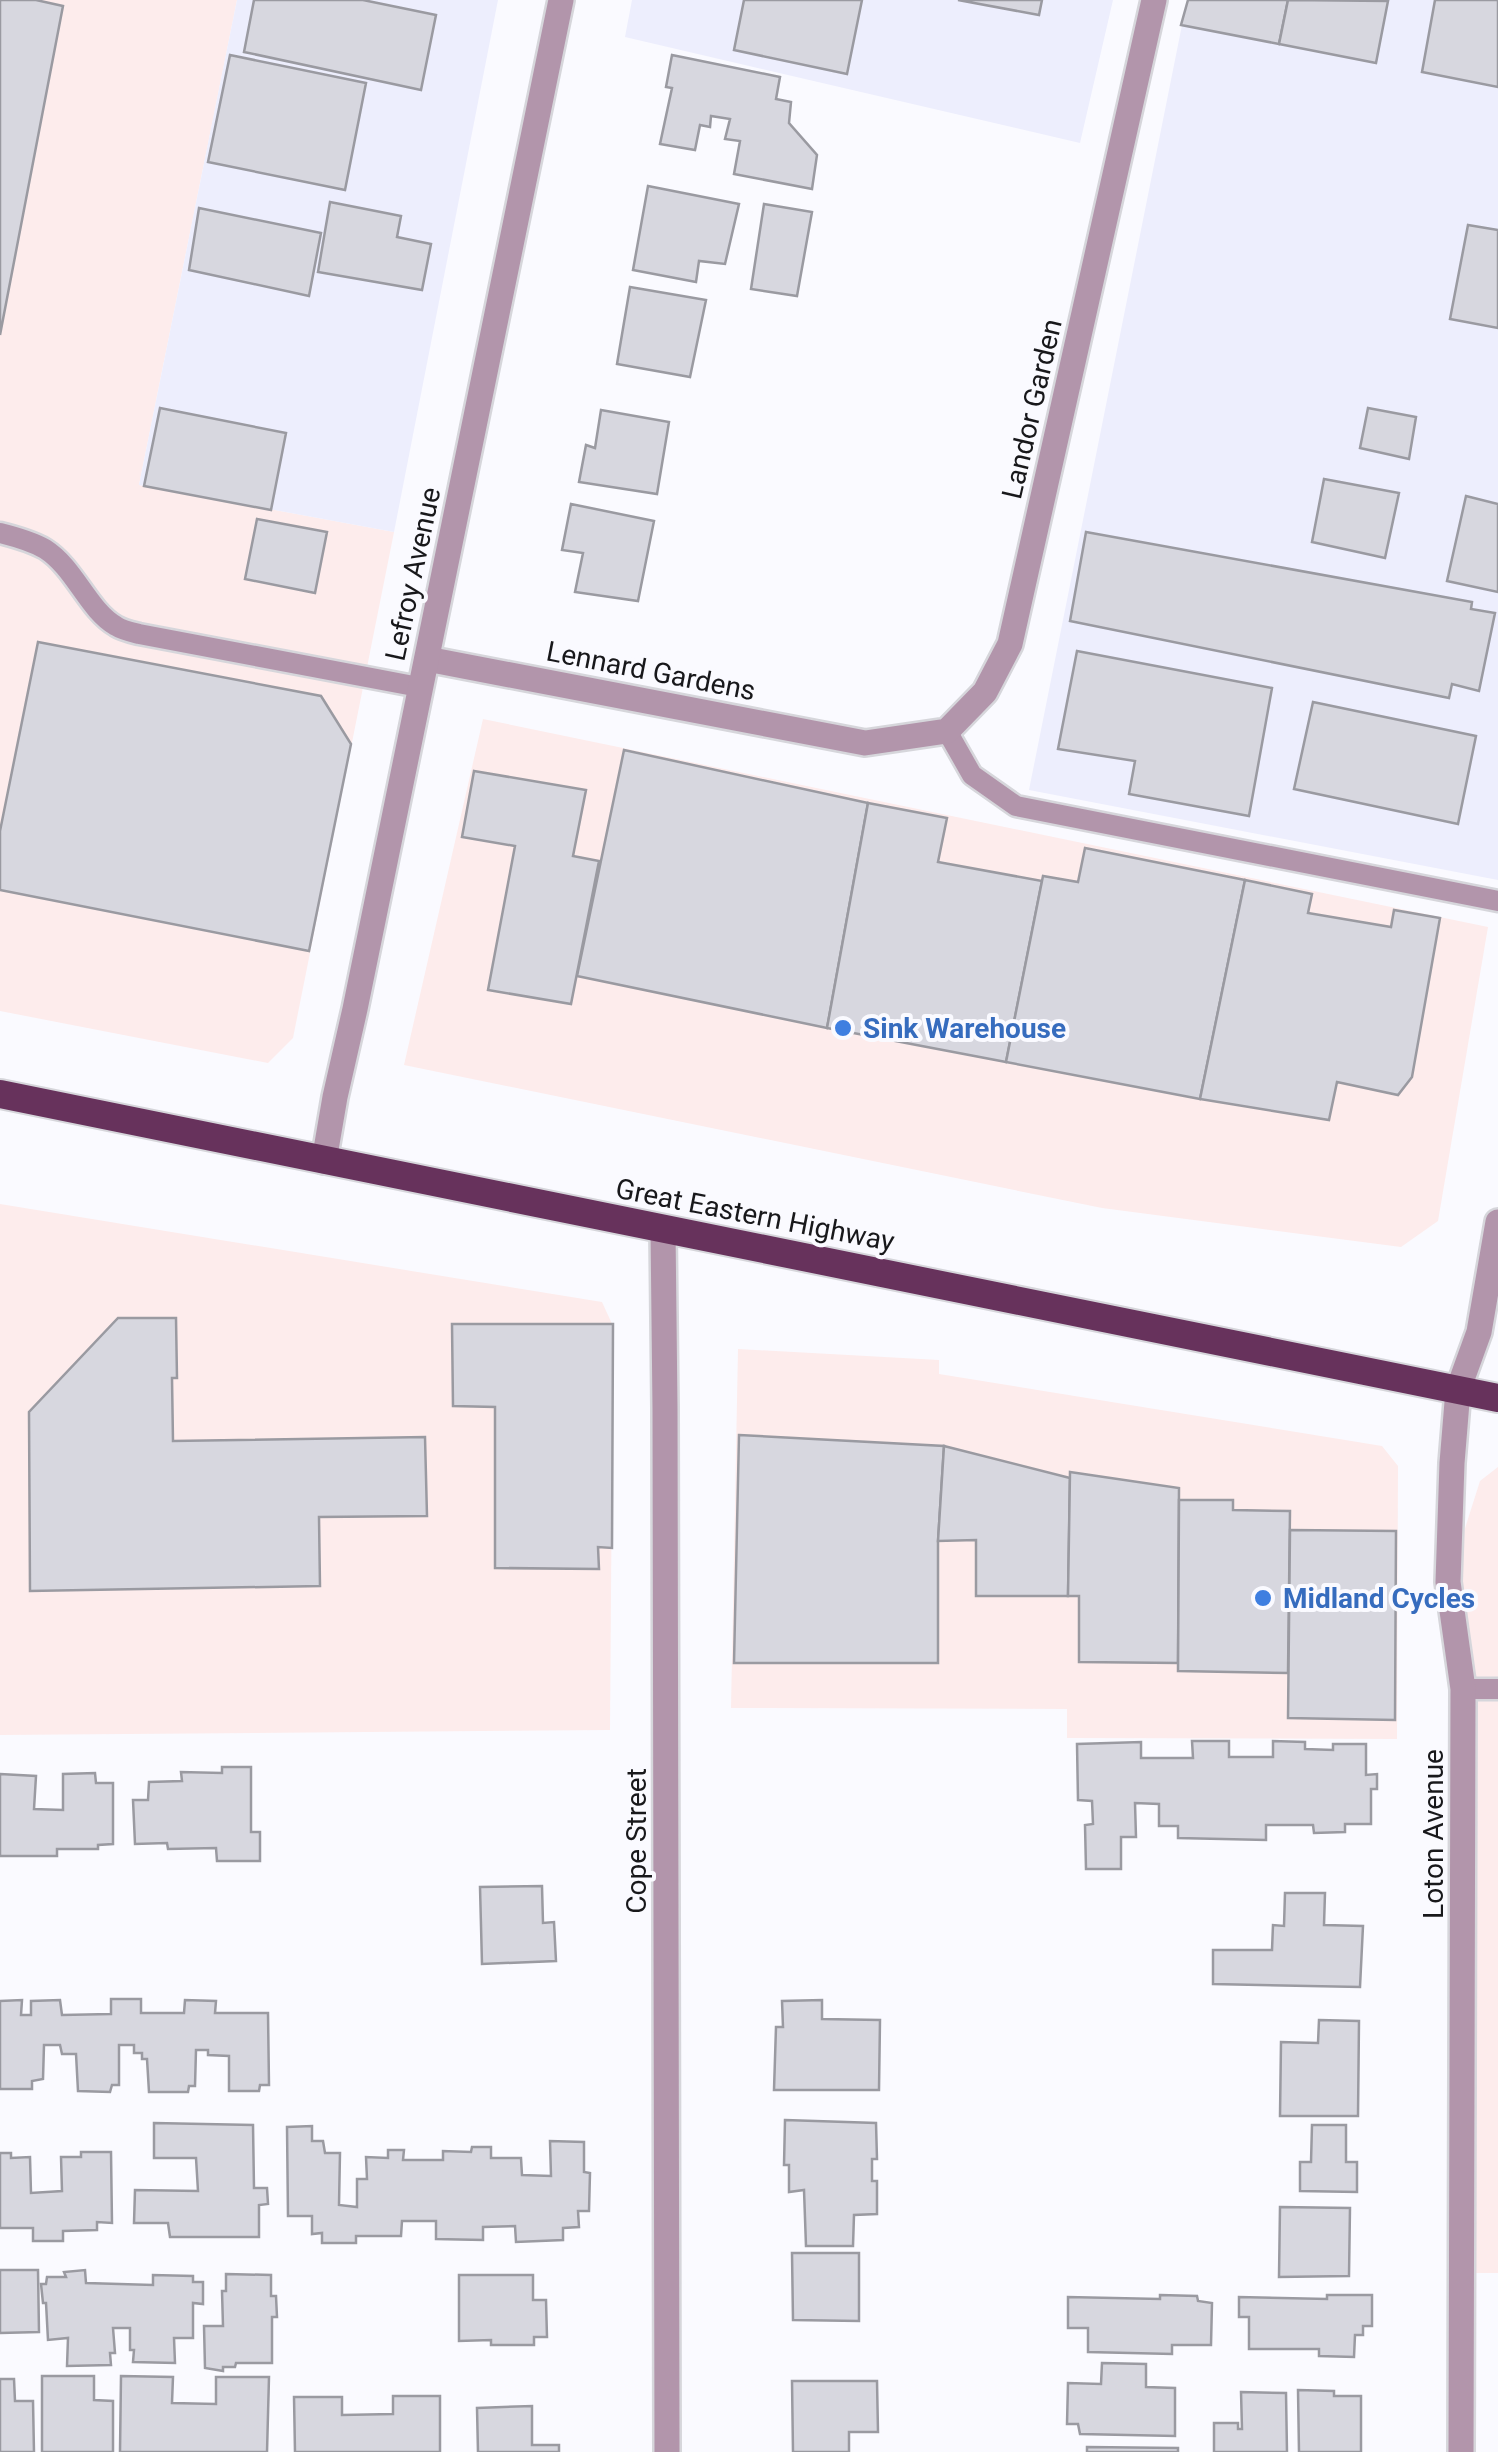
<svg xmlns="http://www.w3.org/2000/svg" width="1498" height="2452" font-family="Roboto,sans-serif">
  <rect width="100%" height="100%" fill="#fafaff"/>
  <g fill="#fdecec">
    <polygon points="0,0 237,0 139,485 394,532 293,1038 268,1063 0,1011"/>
    <polygon points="483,719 1488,927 1438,1221 1401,1247 1102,1208 404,1065"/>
    <polygon points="0,1204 602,1302 613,1326 610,1730 0,1735"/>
    <polygon points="738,1349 939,1360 939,1374 1382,1446 1398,1466 1397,1739 1067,1738 1067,1709 731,1708"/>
    <polygon points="1498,1467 1498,2273 1462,2273 1463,1953 1448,1582 1480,1481"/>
  </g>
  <g fill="#edeefd">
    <polygon points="237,0 498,0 394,532 139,485"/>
    <polygon points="632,0 1113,0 1080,143 625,37"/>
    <polygon points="1187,0 1498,0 1498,880 1029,790"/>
  </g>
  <g fill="#d7d7df" stroke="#9a9aa1" stroke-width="2.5">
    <polygon points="0,0 36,0 63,6 0,335"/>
    <polygon points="254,0 363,0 436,15 421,90 244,52"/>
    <polygon points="744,0 862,0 847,74 734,50"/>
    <polygon points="958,0 1042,0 1039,15"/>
    <polygon points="1188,0 1288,0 1279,44 1181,25"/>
    <polygon points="1288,0 1388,1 1376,63 1279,44"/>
    <polygon points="1435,0 1498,0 1498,87 1422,72"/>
    <polygon points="230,55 366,83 345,190 208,162"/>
    <polygon points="672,55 780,77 776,99 791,102 789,123 817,155 812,189 734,174 740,141 725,139 730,119 711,116 710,127 700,125 695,150 660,144 672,88 666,87"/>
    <polygon points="648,186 739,204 725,264 699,261 696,282 633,270"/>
    <polygon points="330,202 401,216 397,237 431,244 422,290 318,272"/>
    <polygon points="764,204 812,212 797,296 751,289"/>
    <polygon points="199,208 321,233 309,296 189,270"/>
    <polygon points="1468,225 1498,230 1498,328 1450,319"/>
    <polygon points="630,287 706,300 690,377 617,364"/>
    <polygon points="160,408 286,433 271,510 144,486"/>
    <polygon points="1368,408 1416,417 1409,459 1360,448"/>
    <polygon points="601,410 669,422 657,494 579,482 586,445 595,448"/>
    <polygon points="1324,479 1399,493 1385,558 1312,542"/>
    <polygon points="1466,496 1498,504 1498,592 1447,581"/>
    <polygon points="571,504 654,521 638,601 575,592 583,553 562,550"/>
    <polygon points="257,519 327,532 315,593 245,579"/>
    <polygon points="1086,532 1472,602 1471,609 1495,613 1479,691 1452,684 1449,698 1070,621"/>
    <polygon points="38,642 321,696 351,744 309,951 0,890 0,831"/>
    <polygon points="1077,651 1272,688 1249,816 1129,794 1135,761 1058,749"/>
    <polygon points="1313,702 1476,736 1458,824 1294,789"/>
    <polygon points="624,750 868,803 827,1028 577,976"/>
    <polygon points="474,771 586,790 573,856 599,861 571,1004 488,990 515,846 462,837"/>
    <polygon points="868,803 947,818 938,862 1042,881 1006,1062 827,1028"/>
    <polygon points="1085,848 1245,880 1200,1099 1006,1062 1043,876 1078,882"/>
    <polygon points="1245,880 1312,894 1308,913 1391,927 1394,910 1440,918 1412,1077 1398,1095 1337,1082 1329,1120 1200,1099"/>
    <polygon points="118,1318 176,1318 177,1378 172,1378 173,1441 425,1437 427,1516 319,1517 320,1586 30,1591 29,1412"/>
    <polygon points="452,1324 613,1324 612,1548 598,1547 599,1569 495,1568 495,1407 453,1406"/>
    <polygon points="739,1435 944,1446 938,1541 938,1663 734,1663"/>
    <polygon points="944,1446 1070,1478 1068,1596 976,1596 976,1540 938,1541"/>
    <polygon points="1070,1472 1179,1488 1178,1663 1079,1662 1079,1596 1068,1596"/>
    <polygon points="1179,1500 1233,1500 1233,1510 1290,1511 1288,1673 1178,1671"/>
    <polygon points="1290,1530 1396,1531 1395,1720 1288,1718"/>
    <polygon points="1192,1741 1229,1741 1229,1757 1273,1757 1273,1741 1305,1742 1305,1749 1333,1750 1333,1744 1366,1744 1366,1775 1377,1774 1377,1789 1371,1789 1371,1824 1345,1824 1345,1832 1314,1833 1313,1825 1266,1825 1266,1840 1178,1838 1178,1826 1159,1826 1159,1804 1135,1803 1136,1837 1121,1837 1121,1869 1086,1869 1085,1825 1093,1824 1092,1801 1078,1800 1077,1744 1141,1742 1141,1758 1193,1758"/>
    <polygon points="222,1767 251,1767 251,1832 260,1832 260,1861 217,1861 216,1848 168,1849 167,1843 135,1844 133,1800 148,1800 149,1782 182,1781 181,1772 222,1773"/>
    <polygon points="95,1773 96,1783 113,1783 113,1844 98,1845 98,1849 57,1849 57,1856 0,1856 0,1774 36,1776 34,1809 63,1810 63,1774"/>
    <polygon points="542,1886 543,1923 554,1922 556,1961 482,1964 480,1887"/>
    <polygon points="1285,1893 1325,1893 1324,1925 1363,1926 1360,1987 1213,1984 1213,1950 1272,1950 1273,1925 1284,1926"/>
    <polygon points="111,1999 141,1999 141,2013 184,2013 185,2000 216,2001 215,2013 268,2013 269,2085 260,2085 259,2091 229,2091 229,2056 208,2055 208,2050 196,2050 195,2086 189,2086 188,2092 149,2092 147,2059 142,2059 142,2053 134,2053 134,2045 119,2045 119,2085 112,2085 110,2092 78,2091 76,2054 62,2054 60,2045 44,2045 43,2079 32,2081 32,2089 0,2089 0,2001 22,2000 21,2015 31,2015 31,2001 60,2000 62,2015 111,2014"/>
    <polygon points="822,2000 822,2019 880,2020 879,2090 774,2090 776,2027 783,2027 782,2001"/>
    <polygon points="1319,2020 1359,2021 1358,2116 1280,2116 1281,2042 1318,2043"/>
    <polygon points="785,2120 876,2123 877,2159 872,2159 872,2181 877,2181 877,2214 854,2215 853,2246 806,2246 804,2190 789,2192 789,2165 784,2165"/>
    <polygon points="154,2123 253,2125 254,2188 267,2188 268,2204 259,2205 259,2237 170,2237 168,2223 134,2223 135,2190 198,2191 196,2158 154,2158"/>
    <polygon points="1312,2125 1346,2125 1346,2162 1357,2162 1357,2192 1300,2191 1300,2162 1311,2162"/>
    <polygon points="312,2126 312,2141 323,2141 325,2153 340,2153 339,2205 357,2207 357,2179 367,2179 366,2157 388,2158 388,2150 404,2150 403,2160 443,2160 443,2151 471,2152 472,2147 491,2147 491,2158 521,2158 522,2175 551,2176 550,2141 584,2142 584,2172 590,2173 589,2211 578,2211 579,2227 563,2228 563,2240 516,2242 515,2226 483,2227 483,2240 436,2239 436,2221 402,2221 401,2236 356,2236 356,2243 322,2243 322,2233 312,2234 312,2216 288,2216 287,2127"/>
    <polygon points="81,2152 111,2152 112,2223 97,2222 97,2230 63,2231 63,2241 33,2241 33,2228 0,2228 0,2153 11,2153 11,2158 30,2157 31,2193 62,2191 61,2157 81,2157"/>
    <polygon points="1280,2207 1350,2208 1349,2276 1279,2277"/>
    <polygon points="792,2253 859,2253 859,2321 793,2320"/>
    <polygon points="0,2270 38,2270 39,2332 0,2333"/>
    <polygon points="85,2270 86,2283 153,2285 153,2275 193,2276 193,2282 203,2282 203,2304 193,2303 193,2338 174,2338 175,2363 133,2362 134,2350 130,2350 130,2328 113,2328 115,2353 110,2353 111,2365 67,2366 68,2338 48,2340 46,2303 43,2303 41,2284 46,2284 47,2277 66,2277 64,2272"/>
    <polygon points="226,2274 271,2275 271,2296 276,2296 277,2317 272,2317 272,2363 236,2363 235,2367 223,2367 223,2371 205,2368 204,2326 223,2326 222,2291 226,2291"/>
    <polygon points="459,2275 533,2275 533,2300 546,2300 547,2337 534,2337 534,2345 491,2345 491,2340 459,2341"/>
    <polygon points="1160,2295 1197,2296 1198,2301 1212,2303 1211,2345 1172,2345 1172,2354 1088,2352 1088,2328 1068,2328 1068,2297 1160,2299"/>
    <polygon points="1327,2295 1372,2295 1372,2326 1363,2326 1363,2335 1355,2335 1354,2357 1319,2356 1319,2349 1249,2349 1249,2317 1239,2317 1239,2297 1327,2299"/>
    <polygon points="1102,2363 1146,2364 1146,2387 1175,2388 1175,2436 1080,2434 1078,2424 1067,2424 1068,2383 1101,2384"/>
    <polygon points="42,2376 94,2376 94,2400 113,2401 113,2452 42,2452"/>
    <polygon points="121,2376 173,2377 172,2403 216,2404 216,2377 269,2377 267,2452 120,2452"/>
    <polygon points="0,2379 14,2379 15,2401 33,2401 34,2452 0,2452"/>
    <polygon points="792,2381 877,2381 878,2432 849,2432 849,2452 793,2452"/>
    <polygon points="1298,2390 1334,2391 1334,2396 1361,2396 1361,2452 1299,2452"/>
    <polygon points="1241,2392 1286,2393 1287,2452 1214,2452 1214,2423 1238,2423 1238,2429 1242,2429"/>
    <polygon points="393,2396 440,2396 440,2452 295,2452 294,2397 342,2397 342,2415 393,2414"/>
    <polygon points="532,2406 532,2445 559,2445 559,2452 478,2452 477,2408"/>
    <polygon points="1087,2447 1178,2448 1178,2452 1087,2452"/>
  </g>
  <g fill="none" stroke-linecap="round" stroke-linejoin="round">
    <g stroke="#d6d6db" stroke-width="25">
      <g id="service">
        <path d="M0,533C16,537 31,541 45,549C75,568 88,610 116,626C122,630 131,632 139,634L419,687"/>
        <polyline points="947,731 972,775 1016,806 1498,901"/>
        <polyline points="1463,1689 1498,1689"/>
      </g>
    </g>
    <g stroke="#d6d6db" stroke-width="30">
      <g id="minor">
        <polyline points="427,659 865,743 947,731 985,692 1010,644 1154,0"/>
        <polyline points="324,1161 335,1097 355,1009 561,0"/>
        <polyline points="663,1229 665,1408 667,2452"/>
        <polyline points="1461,2452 1463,1689 1448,1582 1452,1463 1458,1390 1479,1332 1498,1222"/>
      </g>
    </g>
    <g stroke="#d6d6db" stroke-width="32">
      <polyline id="trunk" points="0,1094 1498,1398"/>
    </g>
    <use href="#service" stroke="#b295ab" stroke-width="20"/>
    <use href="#minor" stroke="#b295ab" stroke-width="25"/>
    <use href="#trunk" stroke="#67325c" stroke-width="28"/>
  </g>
  <g fill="#3f7fe0" stroke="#fafaff" stroke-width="4">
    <circle cx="843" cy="1028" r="10"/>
    <circle cx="1263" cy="1598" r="10"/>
  </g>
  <g text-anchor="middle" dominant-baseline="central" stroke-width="8" stroke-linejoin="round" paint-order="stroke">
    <g font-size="28" fill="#18181b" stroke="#fafaff">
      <text transform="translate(1032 409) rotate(-77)">Landor Garden</text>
      <text transform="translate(413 574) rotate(-78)">Lefroy Avenue</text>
      <text transform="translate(651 671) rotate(11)">Lennard Gardens</text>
      <text transform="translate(755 1215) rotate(11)">Great Eastern Highway</text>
      <text transform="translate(1433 1834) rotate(-90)">Loton Avenue</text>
      <text transform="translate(636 1841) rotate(-90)">Cope Street</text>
    </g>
    <g font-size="28" font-weight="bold" fill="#366cbe" stroke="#fafaff" text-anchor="start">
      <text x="863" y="1028">Sink Warehouse</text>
      <text x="1283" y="1598">Midland Cycles</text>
    </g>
  </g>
</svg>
